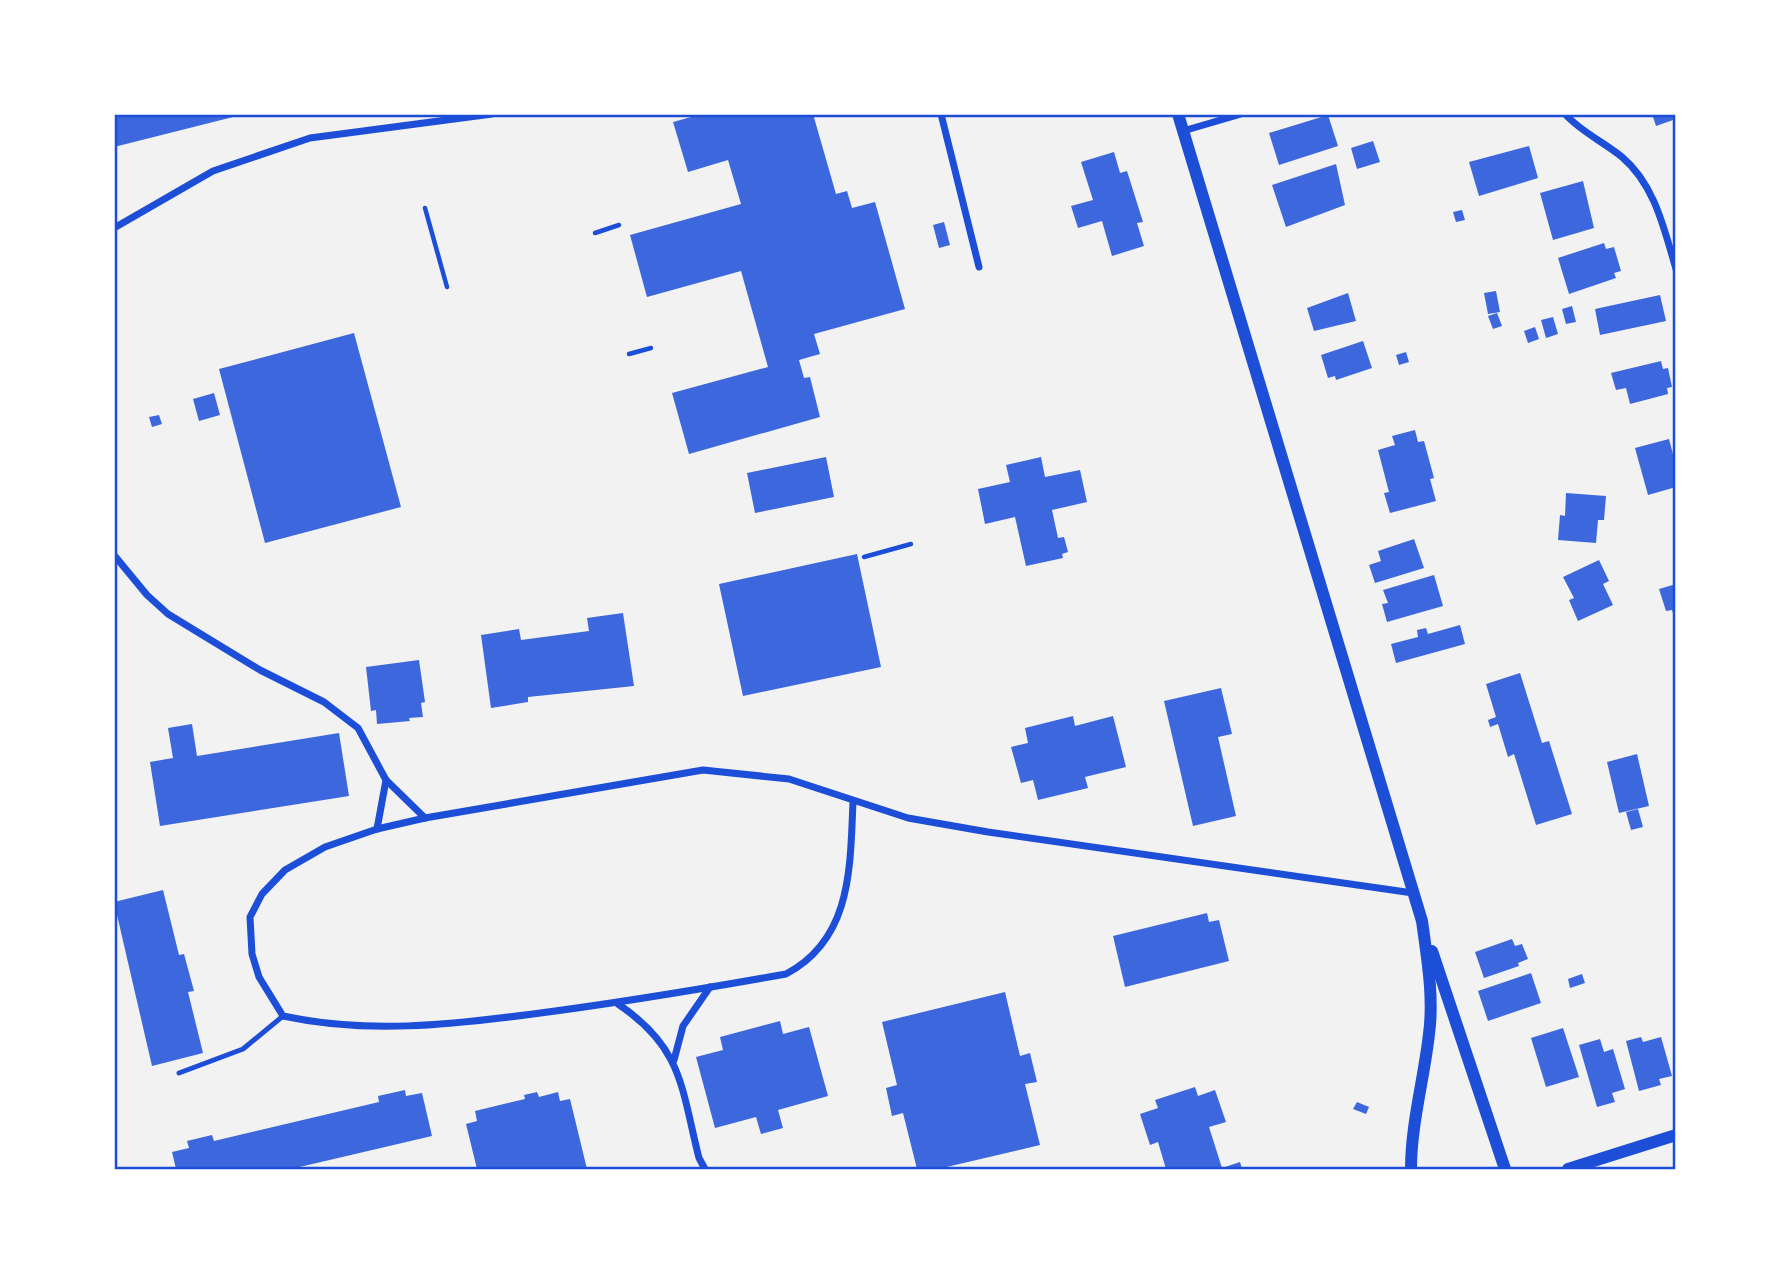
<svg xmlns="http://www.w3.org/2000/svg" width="1790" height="1283" font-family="'Public Sans',sans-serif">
  <rect width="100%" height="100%" fill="#f2f2f2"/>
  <g fill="#3d67dc">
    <polygon points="114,114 241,114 241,115 114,147"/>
    <polygon points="702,114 813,114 836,194 847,191 852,208 875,202 905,309 814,334 820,354 799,360 804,378 810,377 820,417 689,454 672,393 768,367 741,271 647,297 630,235 741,204 728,160 688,172 673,122"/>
    <polygon points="1652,114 1676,114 1676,119 1656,126"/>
    <polygon points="1328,115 1338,146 1279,165 1269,133"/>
    <polygon points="1373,141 1380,162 1357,169 1351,148"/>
    <polygon points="1529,146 1538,178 1479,196 1469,162"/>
    <polygon points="1114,152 1120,173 1127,171 1143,222 1137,223 1144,246 1112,256 1102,221 1078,228 1071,206 1093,200 1081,162"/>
    <polygon points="1336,164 1345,205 1286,227 1272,185"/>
    <polygon points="1583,181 1594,228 1553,240 1540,193"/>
    <polygon points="1462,210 1465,220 1456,222 1453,212"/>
    <polygon points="944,222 950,245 939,248 933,225"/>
    <polygon points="1604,243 1606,249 1614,247 1621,271 1614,273 1616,278 1569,294 1558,258"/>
    <polygon points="1496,291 1500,312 1488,314 1484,293"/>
    <polygon points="1348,293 1356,321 1314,331 1307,308"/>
    <polygon points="1660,295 1666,321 1600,335 1595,309"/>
    <polygon points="1572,306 1576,322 1566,324 1562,309"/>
    <polygon points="1497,313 1502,326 1493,329 1488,316"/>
    <polygon points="1553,317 1558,334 1546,338 1541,320"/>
    <polygon points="1535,327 1539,339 1528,343 1524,331"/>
    <polygon points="354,333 401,507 265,543 219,369"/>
    <polygon points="1363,341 1372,368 1336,380 1335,376 1328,378 1321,355"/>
    <polygon points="1406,352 1409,362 1399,365 1396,355"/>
    <polygon points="1661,361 1663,369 1668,368 1672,387 1667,388 1668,394 1630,404 1626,388 1616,390 1611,373"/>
    <polygon points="214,393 220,415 199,421 193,399"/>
    <polygon points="159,415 162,424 152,427 149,417"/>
    <polygon points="1415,430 1418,442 1424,441 1434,478 1430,479 1436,501 1390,513 1384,493 1389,492 1378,450 1395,445 1392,436"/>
    <polygon points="1669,439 1676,465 1676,487 1648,495 1635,448"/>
    <polygon points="826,457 834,497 755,513 747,473"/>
    <polygon points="1041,457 1045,477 1080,470 1087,502 1052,510 1058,538 1064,537 1068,552 1062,554 1063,558 1026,566 1015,517 985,524 978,489 1010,482 1006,465"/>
    <polygon points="1566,493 1606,496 1604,520 1598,520 1596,543 1558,540 1560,515 1565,516"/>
    <polygon points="1414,539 1424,568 1375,583 1369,565 1381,561 1378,551"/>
    <polygon points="857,554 881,667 743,696 719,584"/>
    <polygon points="1599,560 1609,581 1603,584 1613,605 1578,621 1569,600 1574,598 1563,577"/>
    <polygon points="1434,575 1443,606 1387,622 1382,604 1388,603 1383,590"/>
    <polygon points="1676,584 1676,623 1672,610 1666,611 1659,589"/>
    <polygon points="623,613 634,686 528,697 528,702 491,708 481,635 519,629 521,640 589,631 587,618"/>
    <polygon points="1460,625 1465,644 1396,663 1391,644 1418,637 1417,630 1426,628 1428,634"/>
    <polygon points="419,660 425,702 421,703 423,717 409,718 410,721 377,724 376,710 371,711 366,667"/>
    <polygon points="1520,673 1542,743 1549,741 1572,814 1536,825 1514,754 1508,757 1498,724 1490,727 1488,720 1496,717 1486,684"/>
    <polygon points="1221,688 1232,734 1218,737 1236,816 1193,826 1164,701"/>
    <polygon points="1073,716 1075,726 1113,716 1126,767 1085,777 1088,788 1038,800 1033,780 1021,783 1011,747 1028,743 1025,728"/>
    <polygon points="192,724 197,756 339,733 349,796 160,826 150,762 173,758 168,728"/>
    <polygon points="1637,754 1649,806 1619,813 1607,762"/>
    <polygon points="1638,809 1643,827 1631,830 1626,812"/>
    <polygon points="163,890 179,955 184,954 194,991 188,992 203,1053 152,1066 114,902"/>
    <polygon points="1207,913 1209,922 1219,920 1229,961 1125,987 1113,936"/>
    <polygon points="1512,939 1515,946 1522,944 1528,959 1518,963 1519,966 1484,978 1475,952"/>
    <polygon points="1531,973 1541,1003 1488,1021 1478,991"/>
    <polygon points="1582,974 1585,983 1570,988 1568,979"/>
    <polygon points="1005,992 1020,1056 1030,1053 1037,1082 1025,1084 1040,1145 938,1169 917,1169 903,1113 892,1116 886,1088 897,1085 882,1022"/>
    <polygon points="780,1021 783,1034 809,1027 828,1096 778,1110 783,1128 761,1134 756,1117 715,1128 696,1057 723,1050 720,1037"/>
    <polygon points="1563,1028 1579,1077 1546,1087 1531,1038"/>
    <polygon points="1641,1037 1643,1042 1661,1037 1672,1076 1659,1079 1661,1085 1639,1091 1626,1041"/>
    <polygon points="1600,1039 1604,1052 1613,1049 1625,1089 1612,1093 1615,1102 1597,1107 1579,1045"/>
    <polygon points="1195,1087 1198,1096 1215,1090 1226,1122 1209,1127 1222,1168 1240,1162 1242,1169 1166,1169 1158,1142 1150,1145 1140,1114 1158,1108 1155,1100"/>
    <polygon points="405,1090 406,1096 422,1093 432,1136 291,1169 176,1169 172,1152 189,1148 187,1141 212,1135 214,1141 379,1102 378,1096"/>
    <polygon points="537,1092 539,1097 558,1092 560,1101 570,1099 587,1169 477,1169 466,1124 477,1121 475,1111 525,1099 524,1095"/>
    <polygon points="1357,1102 1369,1107 1366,1114 1353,1109"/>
  </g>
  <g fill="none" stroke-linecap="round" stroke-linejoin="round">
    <g stroke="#1d4ed8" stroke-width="4.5">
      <polyline points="425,208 447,287"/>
      <polyline points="595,233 619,225"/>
      <polyline points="629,354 651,348"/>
      <polyline points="864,557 911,544"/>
    </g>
    <polyline stroke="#1d4ed8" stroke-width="5" points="179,1073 243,1049 283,1016"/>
    <g stroke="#1d4ed8" stroke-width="7">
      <polyline points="941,114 979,267"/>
      <path d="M1565,114C1581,132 1604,142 1622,157C1655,185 1664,229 1676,269"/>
      <polyline points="1183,131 1241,114"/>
      <polyline points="114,228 213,171 310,138 492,114"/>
      <polyline points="114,555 147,595 168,614 260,670 324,702 358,728 386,780 425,818"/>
      <path d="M853,802C850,868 852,939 786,974C702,989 618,1003 533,1014C448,1025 367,1034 283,1016L259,977L252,954L250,917L262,894L285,870L325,847L377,829L425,818L703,770L789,779L908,818L988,832L1413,893"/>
      <polyline points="377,829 386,780"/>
      <path d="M618,1004C683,1048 681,1087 699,1158L705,1169"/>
      <polyline points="674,1060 683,1026 710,987"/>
    </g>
    <g stroke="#1d4ed8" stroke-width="12">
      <path d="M1178,114L1422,921C1427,958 1434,997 1429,1034C1424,1079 1411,1124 1411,1169"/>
      <polyline points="1432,951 1505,1169"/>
      <polyline points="1568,1169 1676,1135"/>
    </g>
  </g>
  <rect width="1790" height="1283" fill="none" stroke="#ffffff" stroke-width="231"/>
  <rect x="116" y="116" width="1558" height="1052" fill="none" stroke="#1d4ed8" stroke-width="2.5"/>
</svg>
